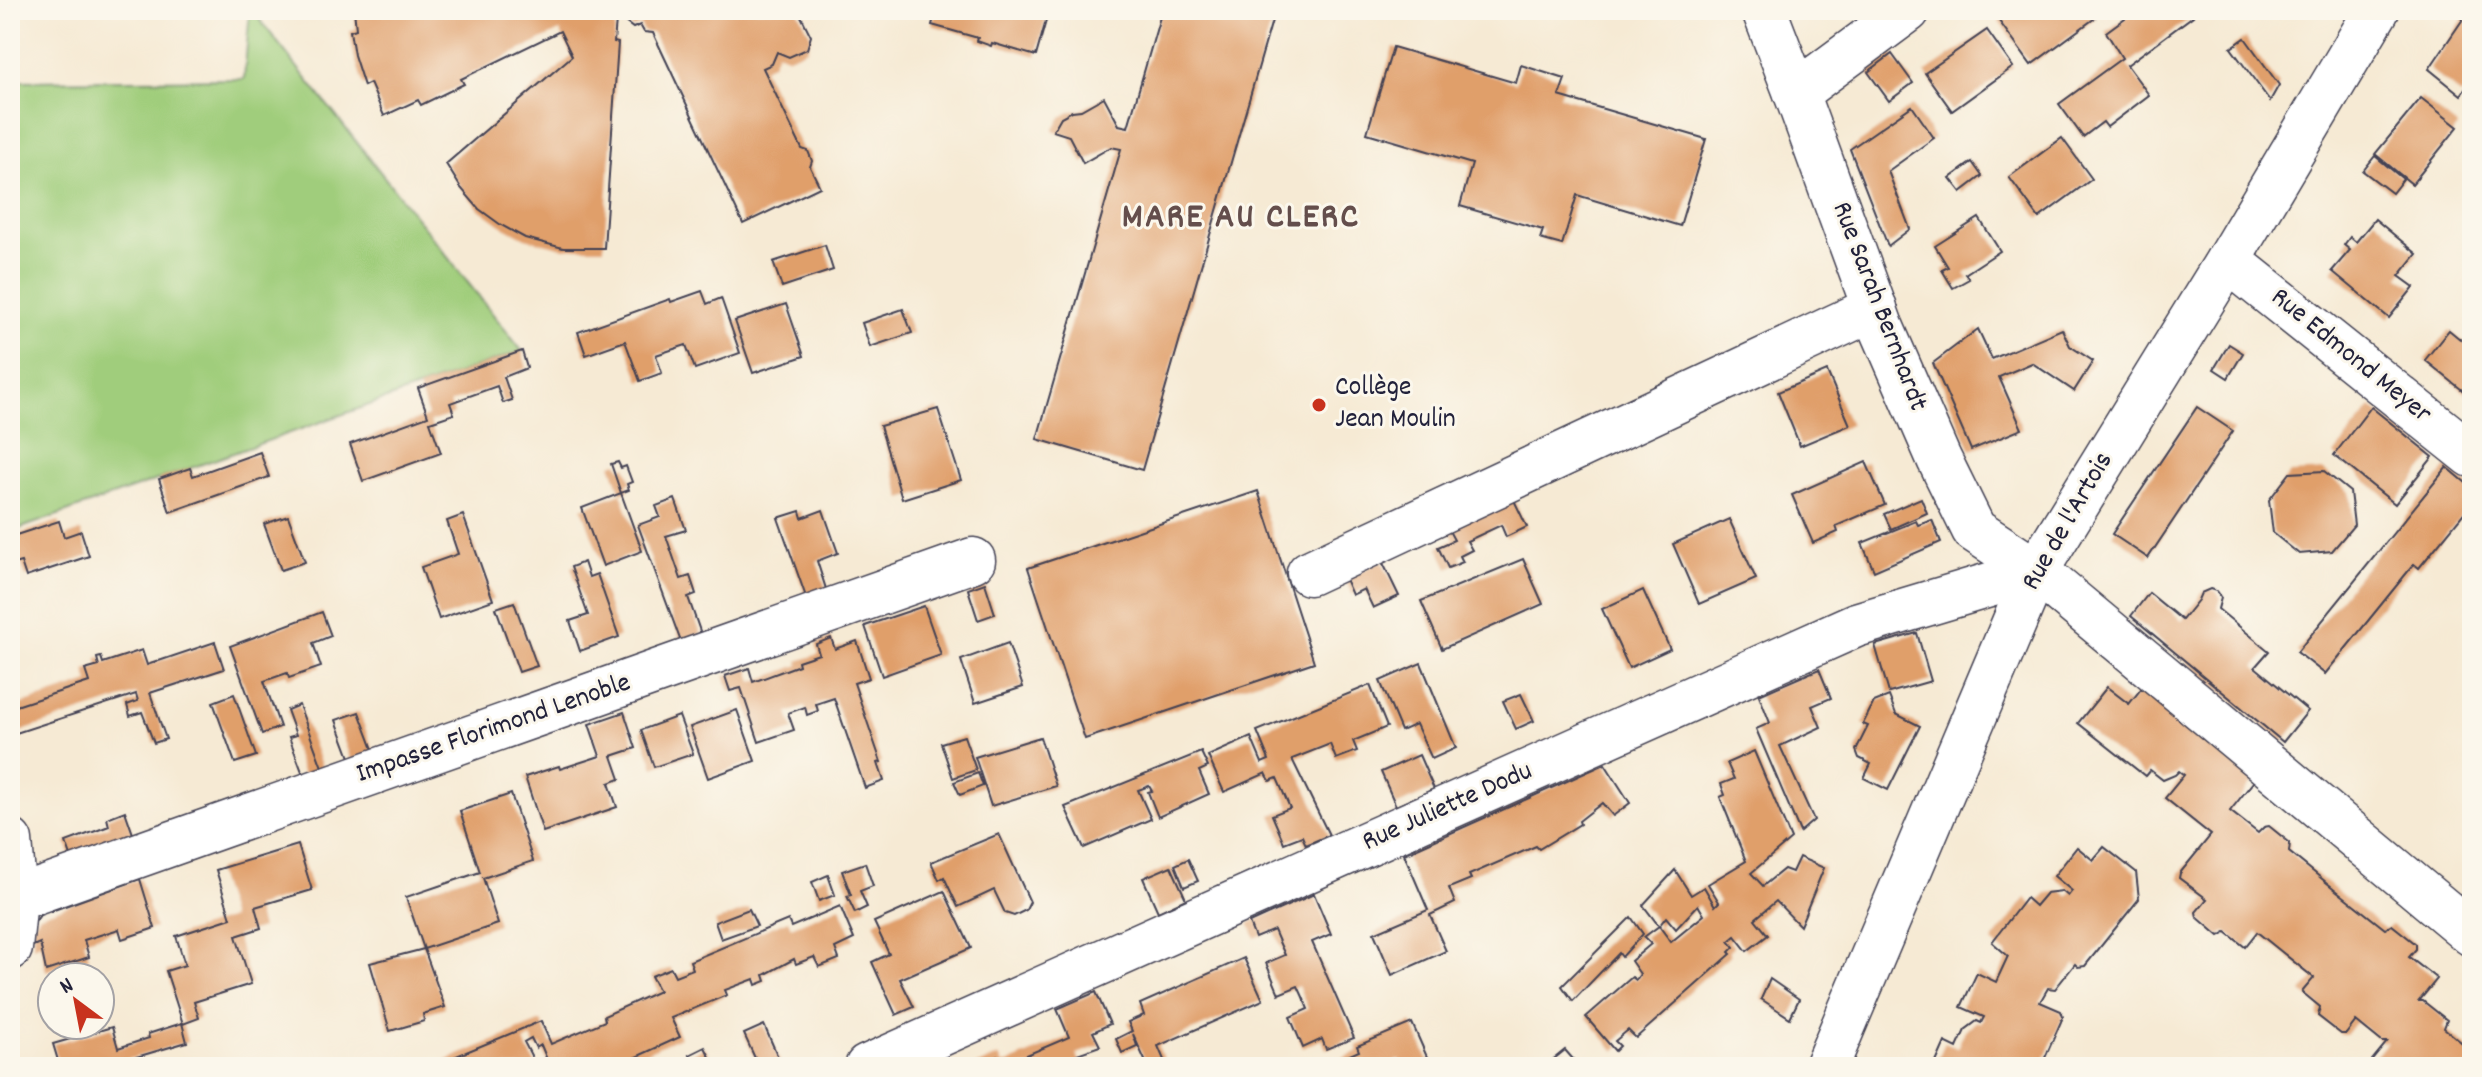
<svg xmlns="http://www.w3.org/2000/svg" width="2482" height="1077" font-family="Dekko,sans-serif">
  <rect width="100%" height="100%" fill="#fbf7ec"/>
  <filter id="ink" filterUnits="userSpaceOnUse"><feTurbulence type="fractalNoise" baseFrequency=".0125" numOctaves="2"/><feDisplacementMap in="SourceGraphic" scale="16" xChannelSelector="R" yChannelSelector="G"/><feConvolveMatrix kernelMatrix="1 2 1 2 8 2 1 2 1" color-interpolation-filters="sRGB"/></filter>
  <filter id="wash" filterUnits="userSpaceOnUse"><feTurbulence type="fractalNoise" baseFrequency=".006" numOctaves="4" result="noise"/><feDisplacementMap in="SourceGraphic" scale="32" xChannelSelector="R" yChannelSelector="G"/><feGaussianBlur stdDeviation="1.8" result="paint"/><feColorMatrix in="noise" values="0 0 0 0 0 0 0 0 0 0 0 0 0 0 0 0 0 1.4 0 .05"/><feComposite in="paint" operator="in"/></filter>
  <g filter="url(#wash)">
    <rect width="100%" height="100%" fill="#f6ead4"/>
    <polygon fill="#a0cd7b" stroke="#61785b" stroke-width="2" points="250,10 252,10 522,351 10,532 10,81 244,79"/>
    <g id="blocks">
      <g fill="#e09f6b">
        <polygon points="354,10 798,10 811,36 807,49 789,57 777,52 772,64 763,68 802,149 808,151 812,161 810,167 820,187 743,224 653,33 644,32 640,25 633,28 621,19 616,21 614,42 618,43 604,248 563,248 525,238 501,225 479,209 461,188 446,164 572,56 560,31 461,79 464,84 421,105 418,100 384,116 370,83 364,86 354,55 350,31 356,29"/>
        <polygon points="936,10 1049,10 1036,56 992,43 991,46 977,41 978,38 932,25"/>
        <polygon points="1162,10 1275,10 1142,470 1037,439 1121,149 1111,147 1083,163 1069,136 1053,131 1061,117 1072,111 1081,110 1104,97 1119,125 1128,127"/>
        <polygon points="2014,10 2089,10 2095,18 2031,65 1999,21"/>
        <polygon points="2136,10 2188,10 2193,16 2127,65 2149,95 2107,127 2103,122 2083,137 2059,104 2122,58 2106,32"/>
        <polygon points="2450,10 2472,10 2472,79 2461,95 2429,69 2463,19"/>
        <polygon points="1987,30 2013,67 1952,111 1925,73"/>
        <polygon points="2245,38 2279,85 2270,101 2231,48"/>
        <polygon points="1393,47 1516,83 1521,65 1565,79 1559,96 1706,139 1680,226 1577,195 1562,245 1540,239 1543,230 1460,206 1472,164 1367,133"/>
        <polygon points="1892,54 1913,83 1889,101 1868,72"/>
        <polygon points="2421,98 2458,127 2412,184 2375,154"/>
        <polygon points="1912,106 1934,138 1888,171 1910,229 1888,246 1850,149"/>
        <polygon points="2062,138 2092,179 2039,218 2009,177"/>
        <polygon points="2375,156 2403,179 2392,193 2363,171"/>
        <polygon points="1972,162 1982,176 1961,192 1950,178"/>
        <polygon points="1979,218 2000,251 1965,274 1969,279 1953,288 1942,270 1948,267 1935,246"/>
        <polygon points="2375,219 2417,254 2399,276 2414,287 2389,318 2332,271 2350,250 2344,245 2350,237 2356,242"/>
        <polygon points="825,245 833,270 782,287 773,262"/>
        <polygon points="702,291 707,304 721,298 740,353 695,369 686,345 656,355 662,373 640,381 625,341 586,355 578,332 670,299 671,302"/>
        <polygon points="786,304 804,356 753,373 735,321"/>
        <polygon points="903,309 912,333 870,347 862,323"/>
        <polygon points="1978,329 1992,359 2062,329 2070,346 2093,361 2074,391 2032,363 1999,377 2022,429 1971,450 1933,363"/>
        <polygon points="2449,330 2472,349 2472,398 2425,360"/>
        <polygon points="2229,344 2243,353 2228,378 2214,369"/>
        <polygon points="522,351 527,368 504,377 512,400 503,403 497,386 450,403 454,414 430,422 441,453 363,481 350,444 428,416 418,388"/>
        <polygon points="1827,371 1850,425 1800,446 1778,392"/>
        <polygon points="2197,407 2233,431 2148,558 2112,534"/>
        <polygon points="2371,407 2433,457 2395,504 2334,455"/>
        <polygon points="938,409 961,480 902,499 880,426"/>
        <polygon points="260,452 269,477 170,512 159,479 190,468 193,476"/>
        <polygon points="618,462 621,468 626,466 632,482 627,484 629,490 621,493 611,464"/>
        <polygon points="1866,462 1885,505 1836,526 1838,532 1813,543 1792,495"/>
        <polygon points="2447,467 2472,488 2472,503 2419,568 2414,564 2325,674 2297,652"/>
        <polygon points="2324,471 2350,492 2354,525 2332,551 2299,554 2273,533 2269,500 2290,473"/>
        <polygon points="1258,491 1314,662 1085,739 1028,568"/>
        <polygon points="621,493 642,551 603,566 582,508"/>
        <polygon points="1512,496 1527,527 1506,537 1501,525 1467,541 1472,550 1460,556 1463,562 1448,568 1438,547 1454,540 1447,527"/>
        <polygon points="1921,498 1927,513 1891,529 1884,514"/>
        <polygon points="675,499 686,530 666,536 681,579 690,576 696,594 688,597 701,634 681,642 638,525 660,517 656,506"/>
        <polygon points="823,510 838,553 817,561 826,589 806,597 778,518 800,511 802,518"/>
        <polygon points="463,515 493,600 439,619 421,567 458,554 447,521"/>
        <polygon points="288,516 305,562 281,570 264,524"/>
        <polygon points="1729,519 1756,579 1699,604 1673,544"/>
        <polygon points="1932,520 1941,542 1874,571 1862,543 1916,521 1918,525"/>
        <polygon points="59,521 64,537 81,531 89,556 26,577 21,562 10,565 10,537"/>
        <polygon points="1523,559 1543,604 1442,649 1421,601"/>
        <polygon points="1382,561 1399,596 1373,608 1364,589 1352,595 1345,579"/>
        <polygon points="584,562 589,577 597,574 619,637 580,651 570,621 588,615 571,567"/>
        <polygon points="985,583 995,614 978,620 968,589"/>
        <polygon points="2210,589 2216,591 2221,598 2218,609 2269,651 2255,667 2308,711 2283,742 2131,616 2149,593 2182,620 2198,600 2201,593"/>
        <polygon points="1643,590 1670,649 1629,668 1602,609"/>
        <polygon points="514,602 537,666 519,672 496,608"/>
        <polygon points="924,606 941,655 882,676 865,626"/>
        <polygon points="322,612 331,636 313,643 321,667 289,678 287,673 264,681 280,727 262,734 230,646"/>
        <polygon points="1917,633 1931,681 1889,693 1875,645"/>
        <polygon points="831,638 835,649 857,641 869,678 854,683 881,762 878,763 884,781 865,788 834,698 816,704 818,711 807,715 805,707 788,713 794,730 759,742 741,688 730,691 725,676 749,668 753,682 799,665 798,661 819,654 816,644"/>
        <polygon points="215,642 224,669 150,693 166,739 154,743 142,712 130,716 127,705 138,701 136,694 13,734 10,722 10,708 89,682 85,670 99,666 97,658 101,657 103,663 142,650 147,665"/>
        <polygon points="1008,643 1023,687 975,703 961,660"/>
        <polygon points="1421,663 1456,748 1432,759 1416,724 1401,731 1380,681"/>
        <polygon points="1819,669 1831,698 1812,706 1821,727 1780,746 1814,820 1800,832 1756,729 1770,723 1759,695"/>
        <polygon points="1370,685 1387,727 1353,741 1357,751 1336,759 1330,744 1292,759 1329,835 1306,845 1302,836 1284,843 1272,815 1290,808 1277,778 1270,781 1266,773 1224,792 1208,756 1251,737 1262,763 1269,760 1257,731"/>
        <polygon points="2107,687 2129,704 2141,689 2166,687 2257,777 2230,811 2258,833 2264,827 2269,826 2290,843 2289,852 2337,891 2385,929 2392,925 2416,944 2416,949 2409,957 2437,979 2419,1001 2423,1001 2447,1020 2444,1028 2472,1051 2472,1067 2371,1067 2368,1065 2387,1042 2382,1042 2356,1021 2346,1034 2341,1034 2318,1016 2320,1007 2302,992 2314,978 2257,932 2245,947 2226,932 2219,936 2197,917 2196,912 2207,899 2179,878 2180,873 2211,835 2165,798 2184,775 2179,771 2175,775 2163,780 2150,770 2145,776 2078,723"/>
        <polygon points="234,694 256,756 235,763 213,702"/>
        <polygon points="1521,694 1534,721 1516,729 1503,701"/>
        <polygon points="1889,696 1896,714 1920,726 1888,790 1864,778 1871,764 1859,758 1856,750 1868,726 1863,724 1874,702"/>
        <polygon points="299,705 323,770 304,777 289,737 296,735 287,710"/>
        <polygon points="737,710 755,761 708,778 690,727"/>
        <polygon points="359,712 374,752 351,760 336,720"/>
        <polygon points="624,712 636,748 612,756 620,779 609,783 617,807 543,832 525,777 559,766 560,769 600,756 589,724"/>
        <polygon points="679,716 693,754 654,767 641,730"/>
        <polygon points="964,736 976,770 953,778 941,743"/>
        <polygon points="1040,737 1056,786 991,806 975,757"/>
        <polygon points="1754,751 1791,839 1751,873 1763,886 1784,869 1792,872 1799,857 1824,868 1800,926 1776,901 1755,919 1768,935 1747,951 1735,936 1729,941 1734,947 1729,952 1731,954 1636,1038 1628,1030 1615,1041 1620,1046 1615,1051 1586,1017 1632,977 1636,980 1640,974 1631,961 1651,944 1644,937 1659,926 1671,942 1704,915 1698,905 1676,929 1666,917 1659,926 1643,905 1675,870 1691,895 1704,887 1715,906 1719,902 1708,884 1746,861 1720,797 1725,795 1721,784 1734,779 1727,763"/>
        <polygon points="1201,752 1208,767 1199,771 1209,794 1158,817 1148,792 1152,791 1149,786 1138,790 1151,819 1084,848 1065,807"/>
        <polygon points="1419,755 1434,789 1396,806 1381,772"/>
        <polygon points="1605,764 1630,803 1613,816 1602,803 1579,821 1580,824 1539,849 1536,846 1469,875 1471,879 1449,888 1455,903 1430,915 1446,951 1392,975 1374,933 1428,910 1404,854"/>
        <polygon points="978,773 983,786 960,795 954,782"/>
        <polygon points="511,794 533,861 483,878 498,924 424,949 406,897 480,872 460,811"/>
        <polygon points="125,811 134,837 72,859 66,842 109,826 107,818"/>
        <polygon points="999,834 1030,902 1026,910 1014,916 1005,913 994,890 958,907 944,877 939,880 931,862"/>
        <polygon points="298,845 312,890 255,907 261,928 236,936 251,984 194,1002 199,1018 183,1024 166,971 185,965 176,936 231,918 216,870"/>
        <polygon points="2077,847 2093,860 2104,847 2136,872 2139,899 2085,966 2078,967 2075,964 2055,989 2048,988 2040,1002 2061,1011 2063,1017 2041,1067 1934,1067 1945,1042 1957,1048 1965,1030 1977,1021 1981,1023 1984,1017 1961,1007 1977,973 1996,982 2008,956 1992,942 2026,898 2035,906 2046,893 2062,891 2068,896 2072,891 2054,876"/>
        <polygon points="1188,859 1198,881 1184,887 1175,865"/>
        <polygon points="865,863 873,886 860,891 867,907 855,913 847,896 851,895 842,871"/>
        <polygon points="1171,866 1186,899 1158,912 1143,878"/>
        <polygon points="828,875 835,895 819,901 812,882"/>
        <polygon points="140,879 155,928 122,939 119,929 84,940 89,957 46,971 40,943 33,946 33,925 40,915"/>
        <polygon points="944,891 971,948 900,979 914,1007 896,1015 872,962 889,954 874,922"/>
        <polygon points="1314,894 1331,934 1312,942 1354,1038 1326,1049 1322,1039 1303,1048 1290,1017 1308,1009 1303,997 1298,986 1279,994 1266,963 1285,955 1280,944 1274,930 1255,938 1249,923"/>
        <polygon points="840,906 854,939 835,948 839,959 819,967 814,957 796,964 794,959 764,975 766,981 756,985 754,979 725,990 727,995 671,1018 680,1037 625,1062 627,1067 550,1067 541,1045 536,1048 531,1038 524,1042 537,1067 430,1067 541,1021 551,1044 605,1021 604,1016 659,991 651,976 671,968 675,976 693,969 690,961 788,920 791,927"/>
        <polygon points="749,909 757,926 721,939 715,922"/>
        <polygon points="1631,917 1643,934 1622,957 1619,953 1573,1001 1562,986"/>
        <polygon points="424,949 445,1007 423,1014 424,1021 390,1031 370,963"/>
        <polygon points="1244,958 1263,1000 1158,1046 1167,1067 1148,1067 1133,1034 1137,1046 1122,1053 1116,1039 1132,1031 1128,1022 1144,1015 1140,1004"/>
        <polygon points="1770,979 1799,999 1790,1018 1761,999"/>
        <polygon points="1096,992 1110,1024 1093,1032 1100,1046 1077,1054 1082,1067 973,1067 999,1056 1003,1065 1069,1037 1057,1009"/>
        <polygon points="182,1023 187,1042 113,1064 114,1067 60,1067 53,1044 112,1027 118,1048 149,1038 148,1034"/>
        <polygon points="1412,1023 1431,1066 1404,1067 1400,1060 1384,1067 1367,1067 1364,1062 1347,1067 1343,1058 1359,1051 1357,1046"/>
        <polygon points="764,1025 782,1066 779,1067 759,1067 744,1034"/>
        <polygon points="705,1047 715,1067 695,1067 689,1055"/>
        <polygon points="1565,1050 1580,1067 1544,1067"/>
      </g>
    </g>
  </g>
  <g filter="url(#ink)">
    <use href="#blocks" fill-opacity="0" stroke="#424052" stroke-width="2"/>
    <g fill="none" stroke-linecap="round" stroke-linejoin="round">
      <g stroke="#424052" stroke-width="47">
        <g id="minor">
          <polyline points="1764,10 1796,93 1881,326 1939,459 1974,530 2036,571 2472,934"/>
          <polyline points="1796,93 1908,10"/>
          <polyline points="2228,260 2472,455"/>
          <polyline points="1309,573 1875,308"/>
          <polyline points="10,841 15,899 10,948"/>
          <polyline points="15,899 973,560"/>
          <polyline points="867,1067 1856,625 2036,571"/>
          <polyline points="1826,1067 2036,571 2228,260 2377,10"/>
        </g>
      </g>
      <use href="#minor" stroke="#fff" stroke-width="44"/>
    </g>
  </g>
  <circle fill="#c8321e" stroke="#fbf7ec" stroke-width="3" cx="1319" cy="405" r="8"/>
  <g text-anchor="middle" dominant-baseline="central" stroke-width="6" stroke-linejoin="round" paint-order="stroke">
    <g font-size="28" fill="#22223b" stroke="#fbf7ec">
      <text transform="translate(1878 307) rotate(69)">Rue Sarah Bernhardt</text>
      <text transform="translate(2350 357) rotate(39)">Rue Edmond Meyer</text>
      <text transform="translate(2069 522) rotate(-60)">Rue de l'Artois</text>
      <text transform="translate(494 730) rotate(-19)">Impasse Florimond Lenoble</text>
      <text transform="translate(1448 808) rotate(-24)">Rue Juliette Dodu</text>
    </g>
    <g font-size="28" fill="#22223b" stroke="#fbf7ec" text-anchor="start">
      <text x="1335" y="389">Collège<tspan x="1335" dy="32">Jean Moulin</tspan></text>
    </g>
    <g font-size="36" font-weight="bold" letter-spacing="2" fill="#644e4c" stroke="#fbf7ec">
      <text x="1241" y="219">MARE AU CLERC</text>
    </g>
  </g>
  <rect width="2482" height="1077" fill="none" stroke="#fbf7ec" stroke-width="40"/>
  <g transform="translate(76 1001) rotate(328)"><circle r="38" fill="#fbf7ec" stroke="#a4a2a5" stroke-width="2"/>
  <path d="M0-6L14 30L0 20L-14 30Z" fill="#c8321e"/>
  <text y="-12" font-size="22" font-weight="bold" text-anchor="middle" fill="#22223b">N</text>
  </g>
</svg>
